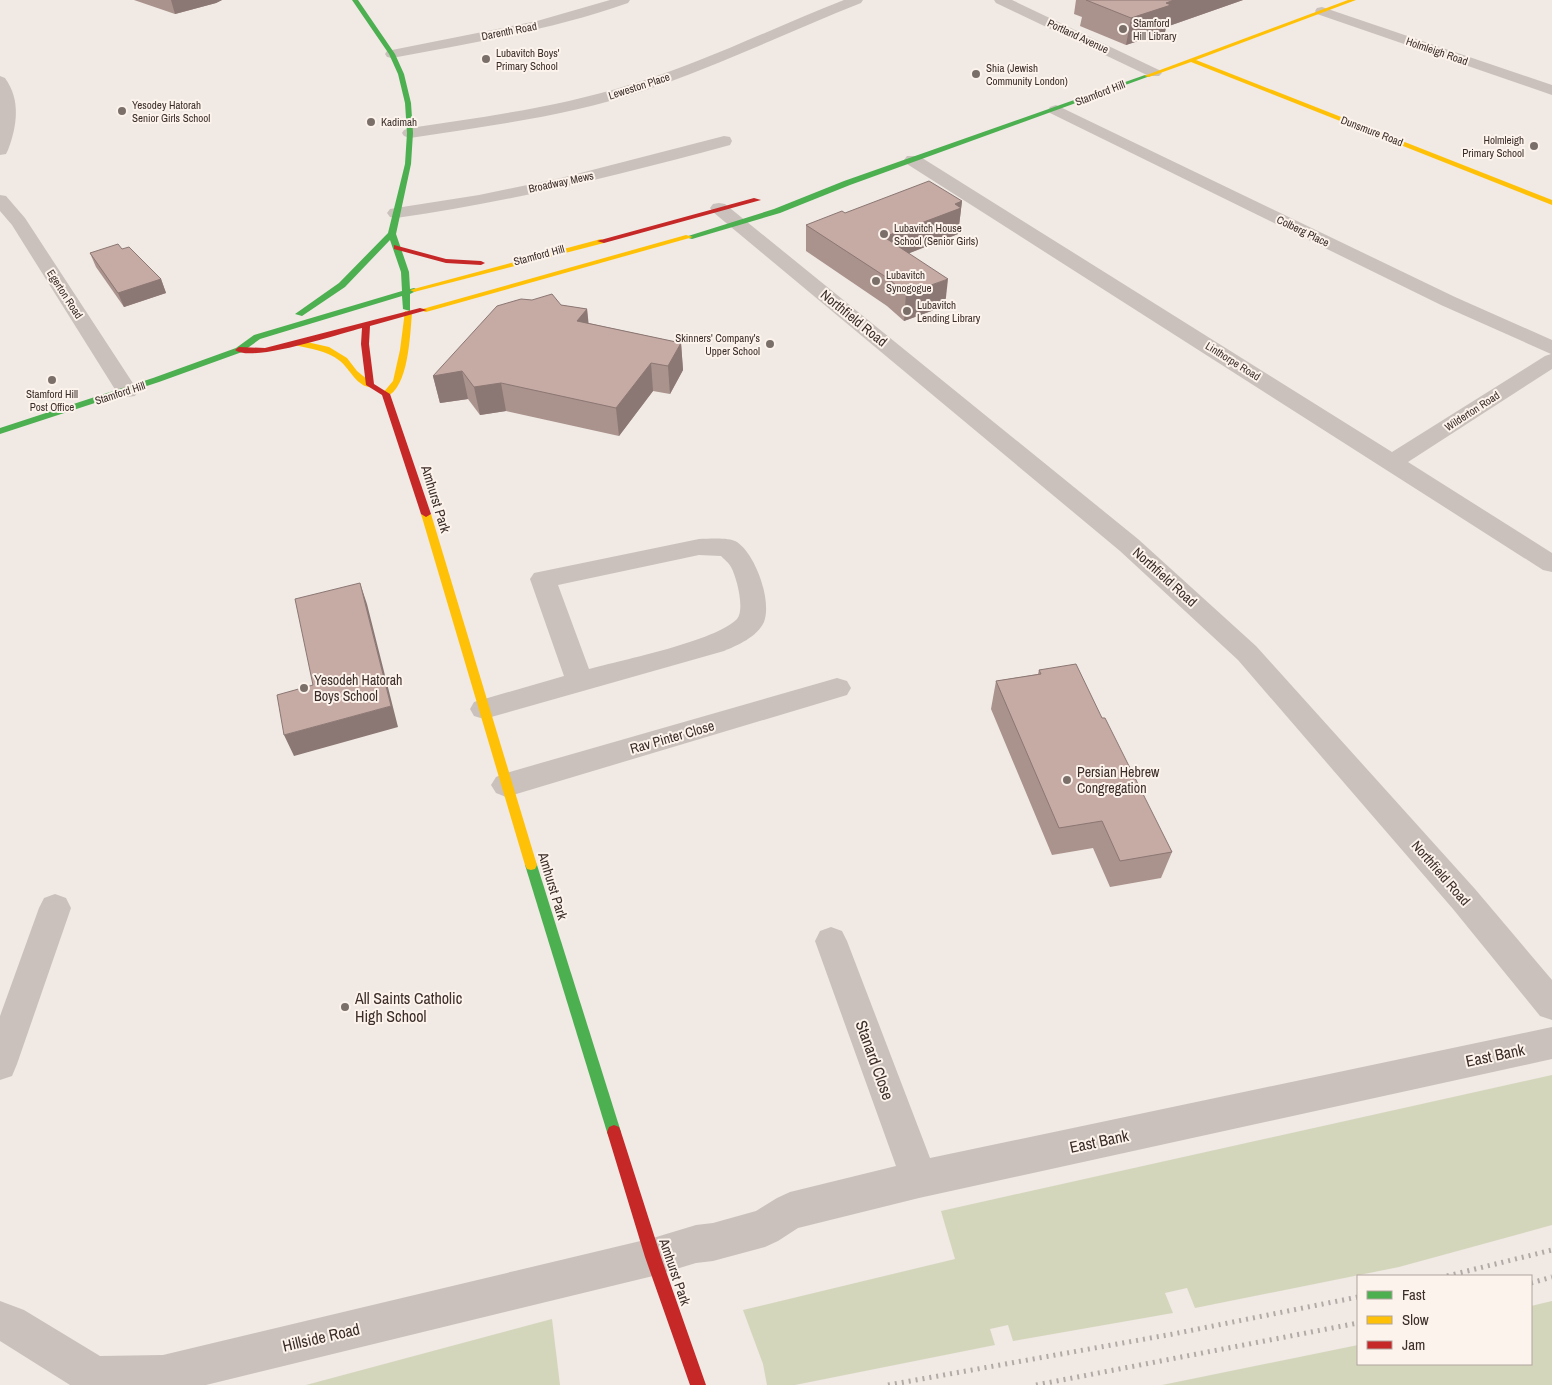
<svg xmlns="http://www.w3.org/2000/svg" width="1552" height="1385" font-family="'Archivo Narrow',sans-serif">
  <rect width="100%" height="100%" fill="#f0e9e4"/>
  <g fill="#d4d6bc">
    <polygon points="1552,1075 1552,1225 1399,1267 1195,1308 1187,1288 1165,1293 1173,1313 1013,1341 1008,1325 990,1329 995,1345 795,1385 767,1385 763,1364 743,1310 955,1259 941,1211"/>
    <polygon points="1552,1301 1552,1385 1162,1385 1358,1345 1358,1364 1531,1364 1531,1306"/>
    <polygon points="552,1319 560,1385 306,1385"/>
  </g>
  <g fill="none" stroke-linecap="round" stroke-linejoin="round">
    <g fill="#cac1bc" fill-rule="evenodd">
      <path d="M610,0H630L628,3C551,30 472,43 392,58L387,57L385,54L387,51L537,21Z"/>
      <path d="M844,0H863L861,3C788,32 718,66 643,91C568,116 488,126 410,138L404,136L402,133L404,130L410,128C484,117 558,107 629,85C703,63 772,28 844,0Z"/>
      <polygon points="994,0 1012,0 1159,70 1162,73 1159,76 1149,76 996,3"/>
      <polygon points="1322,7 1552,85 1552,95 1317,14 1315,11 1317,8"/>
      <path d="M0,76L5,78C21,100 17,126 8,150L6,154L0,155Z"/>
      <polygon points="1056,105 1455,297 1552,340 1552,369 1408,462 1552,553 1552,572 1543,570 907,164 904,160 907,156 919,156 1392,452 1545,356 1551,354 1441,305 1050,113 1048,110 1050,107"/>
      <path d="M724,136L730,137L732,141L730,145C620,175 509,202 396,218L390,217L387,213L390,209L396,208L479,195L561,178Z"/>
      <polygon points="0,195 6,196 25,218 138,391 135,396 127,397 119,396 116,391 12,225 0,211"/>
      <polygon points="719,203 725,204 1138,539 1256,646 1475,889 1552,980 1552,1020 1540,1016 1453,909 1238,660 1120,551 713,212 710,208 713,204"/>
      <path d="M699,539C710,539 728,537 737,542C756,555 772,601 764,622C757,637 738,645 724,651L484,719L474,716L470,709L474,702L564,676L530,579L534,573ZM699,555L721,556C724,559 729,563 731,567C737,578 745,610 737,619C716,641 622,660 589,669L558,585Z"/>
      <polygon points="837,678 847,681 851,688 847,695 506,797 496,793 491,785 496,777 506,773"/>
      <polygon points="55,894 66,898 71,908 17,1064 12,1076 0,1080 0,1016 39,908 44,898"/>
      <polygon points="831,927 842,931 847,941 930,1158 1552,1027 1552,1059 919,1198 798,1228 778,1241 765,1247 713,1261 696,1263 653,1276 206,1385 70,1385 0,1341 0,1301 24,1310 100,1356 163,1355 653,1238 696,1225 713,1223 756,1211 777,1198 790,1192 896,1166 815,941 820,931"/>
    </g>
    <g fill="#4caf50" fill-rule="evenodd">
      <polygon points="352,0 358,0 395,54 404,74 411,103 413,133 411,164 396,234 409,272 410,289 414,288 418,290 410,294 410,311 403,309 402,296 260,339 242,352 159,382 0,434 0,428 153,378 236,348 254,335 402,291 401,272 390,240 345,287 302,316 295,314 339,283 388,233 405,164 407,133 405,103 398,74 389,54"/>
      <polygon points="1145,75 1150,76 850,185 780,213 692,239 685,237 774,209 844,181"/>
      <polygon points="531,860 535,861 537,865 621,1132 619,1137 614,1139 609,1137 607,1132 525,865 527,861"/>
    </g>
    <g fill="#ffc107" fill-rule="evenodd">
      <polygon points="1348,0 1356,0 1196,60 1552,200 1552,205 1191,62 1149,77 1144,76"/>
      <polygon points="686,235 693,237 426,312 419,310"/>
      <polygon points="601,239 605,241 604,243 414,292 410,290"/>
      <path d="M405,311L412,313C410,334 409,388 386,397L382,394L393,381L400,350Z"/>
      <path d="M298,340L329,347L347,358L357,371L374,385L373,387C358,389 350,369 340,361C326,350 311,349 295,345V341Z"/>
      <polygon points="426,511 431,514 537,865 535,869 531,870 527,869 525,865 421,514"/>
    </g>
    <g fill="#c62828" fill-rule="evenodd">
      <polygon points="754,198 761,200 604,243 597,241"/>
      <polygon points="394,245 446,259 481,261 485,263 481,265 446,263 394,249"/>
      <path d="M420,308L427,310L370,326L369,344L374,384L390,394L431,514L426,517L421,514L382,395L366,385L361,344L362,328C338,334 252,363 235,350L239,347L265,348Z"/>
      <polygon points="614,1125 619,1127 621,1132 661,1257 706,1385 690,1385 645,1257 607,1132 609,1127"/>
    </g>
    <g stroke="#b2aaa6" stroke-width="5" stroke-dasharray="2 5" stroke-linecap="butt">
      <polyline points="1447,1276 1552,1250"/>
      <polyline points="1531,1283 1552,1277"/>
      <polyline points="888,1385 1173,1334 1358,1297"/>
      <polyline points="1036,1385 1358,1323"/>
    </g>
  </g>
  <g fill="#aa928d">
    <polygon points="134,0 222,0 216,3 175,14"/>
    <polygon points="1076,0 1243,0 1166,27 1165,32 1126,45 1080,26 1082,17 1074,14"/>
    <polygon points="962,201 958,234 909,253 945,306 904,321 887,306 806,251 806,225"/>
    <polygon points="122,249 161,279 166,293 124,307 96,267 90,253"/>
    <polygon points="561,305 587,309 588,323 681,343 683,370 670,394 653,391 619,436 506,411 480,415 468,399 440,403 433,376"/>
    <polygon points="1039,670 1102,718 1172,852 1161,878 1110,887 1093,848 1052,855 991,709 996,681 1038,674"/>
  </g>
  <g fill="#8b7773">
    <polygon points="171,0 222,0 216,3 175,14"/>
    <polygon points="1174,0 1243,0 1166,27 1165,32 1126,45 1131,18 1166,3"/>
    <polygon points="962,201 958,234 882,264 884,237"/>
    <polygon points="161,279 166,293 124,307 118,293"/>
    <polygon points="948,279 945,306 904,321 906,294"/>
    <polygon points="587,309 590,336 577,321"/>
    <polygon points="681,343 683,370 670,394 668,366"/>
    <polygon points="651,363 653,391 619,436 616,408"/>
    <polygon points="462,371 468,399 440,403 433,376"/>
    <polygon points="501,383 506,411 480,415 474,387"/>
    <polygon points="360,583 367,604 398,727 294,756 284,735 391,706"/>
  </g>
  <g fill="#c6aaa4" stroke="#8b7773">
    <polygon points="1086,0 1174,0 1166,3 1171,5 1131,18"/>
    <polygon points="929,181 962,201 955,204 961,208 884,237 948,279 906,294 889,279 806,225 842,211 845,213"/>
    <polygon points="118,244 122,249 129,247 161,279 118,293 90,253"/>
    <polygon points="552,294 561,305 587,309 577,321 681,343 668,366 651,363 616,408 501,383 474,387 462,371 433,376 497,306 521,299 532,300"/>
    <polygon points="360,583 391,706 284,735 277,695 313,685 295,599"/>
    <polygon points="1076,664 1102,718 1105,718 1172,852 1120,861 1102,821 1059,828 996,681 1041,674 1039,670"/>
  </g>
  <g fill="#7b6f6a" stroke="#fcf3ec" stroke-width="2">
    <circle cx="1123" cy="29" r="5"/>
    <circle cx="486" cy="59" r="5"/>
    <circle cx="976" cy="74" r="5"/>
    <circle cx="122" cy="111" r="5"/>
    <circle cx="371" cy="122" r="5"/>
    <circle cx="1534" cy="146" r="5"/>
    <circle cx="884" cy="234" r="5"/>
    <circle cx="876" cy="281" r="5"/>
    <circle cx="907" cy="311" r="5"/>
    <circle cx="770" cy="344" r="5"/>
    <circle cx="52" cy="380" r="5"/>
    <circle cx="304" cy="688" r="5"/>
    <circle cx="1067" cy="780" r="5"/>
    <circle cx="345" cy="1007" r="5"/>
  </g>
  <g text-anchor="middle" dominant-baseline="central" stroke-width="4" stroke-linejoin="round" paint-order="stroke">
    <g font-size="11" fill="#3c2d29" stroke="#fcf3ec" text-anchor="start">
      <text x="1133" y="23">Stamford<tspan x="1133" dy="13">Hill Library</tspan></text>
      <text x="496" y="53">Lubavitch Boys'<tspan x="496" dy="13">Primary School</tspan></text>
      <text x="986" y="68">Shia (Jewish<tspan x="986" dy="13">Community London)</tspan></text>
      <text x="132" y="105">Yesodey Hatorah<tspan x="132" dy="13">Senior Girls School</tspan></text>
      <text x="381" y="122">Kadimah</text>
      <text x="1524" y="140" text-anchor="end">Holmleigh<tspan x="1524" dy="13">Primary School</tspan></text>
      <text x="894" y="228">Lubavitch House<tspan x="894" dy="13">School (Senior Girls)</tspan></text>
      <text x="886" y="275">Lubavitch<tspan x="886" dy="13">Synogogue</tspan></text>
      <text x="917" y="305">Lubavitch<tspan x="917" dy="13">Lending Library</tspan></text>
      <text x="760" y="338" text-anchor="end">Skinners' Company's<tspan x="760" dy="13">Upper School</tspan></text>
      <text x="52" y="394" text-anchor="middle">Stamford Hill<tspan x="52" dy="13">Post Office</tspan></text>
    </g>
    <g font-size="11" fill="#3c2d29" stroke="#fcf3ec">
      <text transform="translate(509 31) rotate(-11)">Darenth Road</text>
      <text transform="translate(1078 36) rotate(25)">Portland Avenue</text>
      <text transform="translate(1437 51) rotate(19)">Holmleigh Road</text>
      <text transform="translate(639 86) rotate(-18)">Leweston Place</text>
      <text transform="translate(1100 93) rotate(-21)">Stamford Hill</text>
      <text transform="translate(1372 131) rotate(21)">Dunsmure Road</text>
      <text transform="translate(561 182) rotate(-12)">Broadway Mews</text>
      <text transform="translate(1303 231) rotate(26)">Colberg Place</text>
      <text transform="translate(539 255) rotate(-15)">Stamford Hill</text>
      <text transform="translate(65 294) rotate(57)">Egerton Road</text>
      <text transform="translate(1233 361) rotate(32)">Linthorpe Road</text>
      <text transform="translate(120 393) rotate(-18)">Stamford Hill</text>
      <text transform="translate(1472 411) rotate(-33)">Wilderton Road</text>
    </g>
    <g font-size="14" fill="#3c2d29" stroke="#fcf3ec">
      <text transform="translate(854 318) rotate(39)">Northfield Road</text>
      <text transform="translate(436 499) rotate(73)">Amhurst Park</text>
      <text transform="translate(1165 577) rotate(42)">Northfield Road</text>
      <text transform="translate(672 737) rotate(-16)">Rav Pinter Close</text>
      <text transform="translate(1441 873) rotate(49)">Northfield Road</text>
      <text transform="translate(553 886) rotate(73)">Amhurst Park</text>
      <text transform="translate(675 1272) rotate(71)">Amhurst Park</text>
    </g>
    <g font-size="14" fill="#3c2d29" stroke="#fcf3ec" text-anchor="start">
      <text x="314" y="680">Yesodeh Hatorah<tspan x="314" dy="16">Boys School</tspan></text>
      <text x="1077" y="772">Persian Hebrew<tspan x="1077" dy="16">Congregation</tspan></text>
    </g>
    <g font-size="16" fill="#3c2d29" stroke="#fcf3ec" text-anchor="start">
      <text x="355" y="998">All Saints Catholic<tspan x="355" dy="18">High School</tspan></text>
    </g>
    <g font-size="16" fill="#3c2d29" stroke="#fcf3ec">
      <text transform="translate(1495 1055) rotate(-12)">East Bank</text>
      <text transform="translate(875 1060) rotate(70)">Stanard Close</text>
      <text transform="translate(1099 1141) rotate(-12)">East Bank</text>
      <text transform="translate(321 1337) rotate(-13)">Hillside Road</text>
    </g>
  </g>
  <rect x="1357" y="1275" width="175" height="90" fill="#fcf3ec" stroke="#afa49e"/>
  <rect x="1367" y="1291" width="25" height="8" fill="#4caf50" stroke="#afa49e"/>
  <text x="1402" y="1300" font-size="15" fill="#3c2d29">Fast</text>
  <rect x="1367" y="1316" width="25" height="8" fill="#ffc107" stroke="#afa49e"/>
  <text x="1402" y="1325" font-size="15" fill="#3c2d29">Slow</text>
  <rect x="1367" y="1341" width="25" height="8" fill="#c62828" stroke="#afa49e"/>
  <text x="1402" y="1350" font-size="15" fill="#3c2d29">Jam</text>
</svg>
